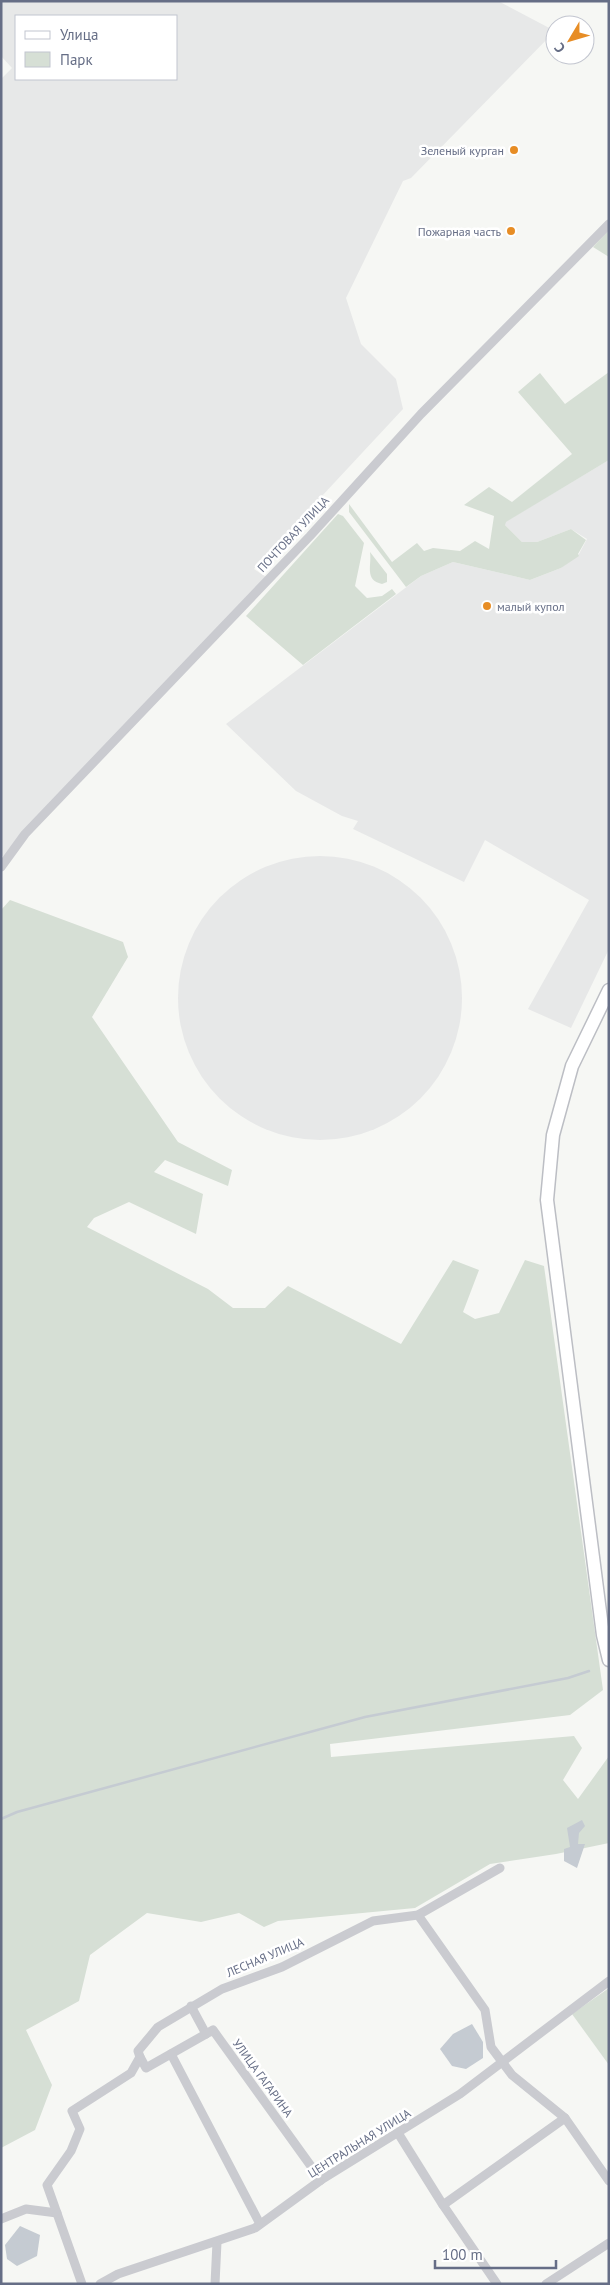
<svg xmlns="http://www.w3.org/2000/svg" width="610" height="2285" font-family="'PT Sans',sans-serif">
  <rect width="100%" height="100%" fill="#f6f7f4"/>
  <g fill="#e7e8e8" fill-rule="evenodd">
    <path d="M1,1H498L555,31L411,178L403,181L346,298L361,344L396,379L403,409L254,569L269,579L8,858L1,855V79L12,68L1,56ZM16,16H176V79H16Z"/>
    <polygon points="609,460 609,949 571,1028 528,1009 589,900 485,840 464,882 353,829 358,821 342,816 296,791 226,724 421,576 453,562 530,580 561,568 579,554 587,539 571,529 537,542 522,542 505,525 505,522"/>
    <circle cx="320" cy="998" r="142"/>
  </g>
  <g fill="#d6dfd5">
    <polygon points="609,230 609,257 593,247"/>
    <polygon points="609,372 609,460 506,522 505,525 522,542 537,542 571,529 586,540 578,554 579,556 561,568 530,580 453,562 421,576 406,587 349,512 349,504 392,562 417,543 424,551 433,548 460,551 475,541 489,549 494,516 464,505 489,487 512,502 572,454 518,392 540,373 565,404"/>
    <polygon points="338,514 343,516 364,543 355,586 367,598 382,596 392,589 396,594 303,665 246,616"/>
    <path d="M370,552L387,574V582L382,584C364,580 372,565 370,552Z"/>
    <polygon points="10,900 123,942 128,957 92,1017 178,1142 232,1170 228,1186 165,1160 154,1172 203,1194 196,1234 129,1202 94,1218 87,1227 208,1289 233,1308 265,1308 288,1286 401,1344 453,1260 479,1270 463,1312 475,1319 499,1313 525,1260 544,1266 603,1690 570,1715 330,1744 331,1757 574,1736 582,1748 563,1780 578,1799 609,1756 609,1843 556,1854 490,1864 415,1908 278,1921 264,1927 239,1913 201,1922 147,1913 90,1955 79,2001 26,2030 52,2085 35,2130 1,2148 1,910"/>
    <polygon points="609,1988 609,2065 572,2014"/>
  </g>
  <g fill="#c5cbd2">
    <polygon points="582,1820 585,1826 579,1833 578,1844 585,1844 577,1868 564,1861 564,1849 570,1847 567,1828"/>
    <polygon points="472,2024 483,2042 483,2058 466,2069 452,2066 440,2049 453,2034"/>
    <polygon points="20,2226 40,2235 37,2256 17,2266 7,2259 5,2245"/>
  </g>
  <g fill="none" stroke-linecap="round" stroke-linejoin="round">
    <polyline stroke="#c5cbd2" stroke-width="2.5" points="1,1819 17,1812 365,1717 568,1678 589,1671"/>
    <g stroke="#bcbec4" stroke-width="15">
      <polyline id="secondary" points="609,990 572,1066 553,1135 547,1200 603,1635 609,1660"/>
    </g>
    <g stroke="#cacbd0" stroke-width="9">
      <polyline points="1,867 25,834 310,536 421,414 609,224"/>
      <polyline points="418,1915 485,2010 491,2047 512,2075 565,2118 609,2181"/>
      <polyline points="191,2006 206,2034"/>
      <polyline points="171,2054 260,2224"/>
      <polyline points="140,2057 146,2068 213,2030 321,2180"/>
      <polyline points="398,2133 443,2205 497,2284"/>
      <polyline points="443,2205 565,2118"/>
      <polyline points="1,2219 26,2209 57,2213"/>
      <polyline points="82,2284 47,2185 71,2151 80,2129 72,2111 131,2073 140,2057 138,2051 158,2027 222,1989 282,1967 373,1921 418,1915 500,1868"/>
      <polyline points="100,2284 118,2274 255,2228 321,2180 460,2094 609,1981"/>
      <polyline points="215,2284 217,2242"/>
      <polyline points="546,2284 609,2243"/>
    </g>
    <use href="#secondary" stroke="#fff" stroke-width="12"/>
  </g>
  <g fill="#e78d25" stroke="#fff" stroke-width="2">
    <circle cx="514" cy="150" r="5"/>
    <circle cx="511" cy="231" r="5"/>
    <circle cx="487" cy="606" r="5"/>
  </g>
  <g text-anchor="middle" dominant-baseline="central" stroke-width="5" stroke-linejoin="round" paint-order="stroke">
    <g font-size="12" fill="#666e86" stroke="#fff" text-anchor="end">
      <text x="504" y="150">Зеленый курган</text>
      <text x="501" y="231">Пожарная часть</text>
      <text x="497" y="606" text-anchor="start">малый купол</text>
    </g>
    <g font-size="12" fill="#666e86" stroke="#fff">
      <text transform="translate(293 534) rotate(-47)">ПОЧТОВАЯ УЛИЦА</text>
      <text transform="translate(265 1957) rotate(-23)">ЛЕСНАЯ УЛИЦА</text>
      <text transform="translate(263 2078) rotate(54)">УЛИЦА ГАГАРИНА</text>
      <text transform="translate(359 2143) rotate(-32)">ЦЕНТРАЛЬНАЯ УЛИЦА</text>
    </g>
  </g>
  <rect width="610" height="2285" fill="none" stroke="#666e86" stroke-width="5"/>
  <rect x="15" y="15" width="162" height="65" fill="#ffffff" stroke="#c2c5cf"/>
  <rect x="25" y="31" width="25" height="8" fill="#ffffff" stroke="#c2c5cf"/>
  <text x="60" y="40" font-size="15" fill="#666e86">Улица</text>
  <rect x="25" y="52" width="25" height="15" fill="#d6dfd5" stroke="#c2c5cf"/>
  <text x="60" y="65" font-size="15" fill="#666e86">Парк</text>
  <g transform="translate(570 40) rotate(232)"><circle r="24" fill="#ffffff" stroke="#c2c5cf"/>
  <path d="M0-4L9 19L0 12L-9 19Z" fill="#e78d25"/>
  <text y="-8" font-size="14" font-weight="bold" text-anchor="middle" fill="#666e86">С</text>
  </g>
  <path d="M435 2260v8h121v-8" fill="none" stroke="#666e86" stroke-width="2.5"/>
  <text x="442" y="2260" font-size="15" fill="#666e86" stroke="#ffffff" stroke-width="4" paint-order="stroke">100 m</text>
</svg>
